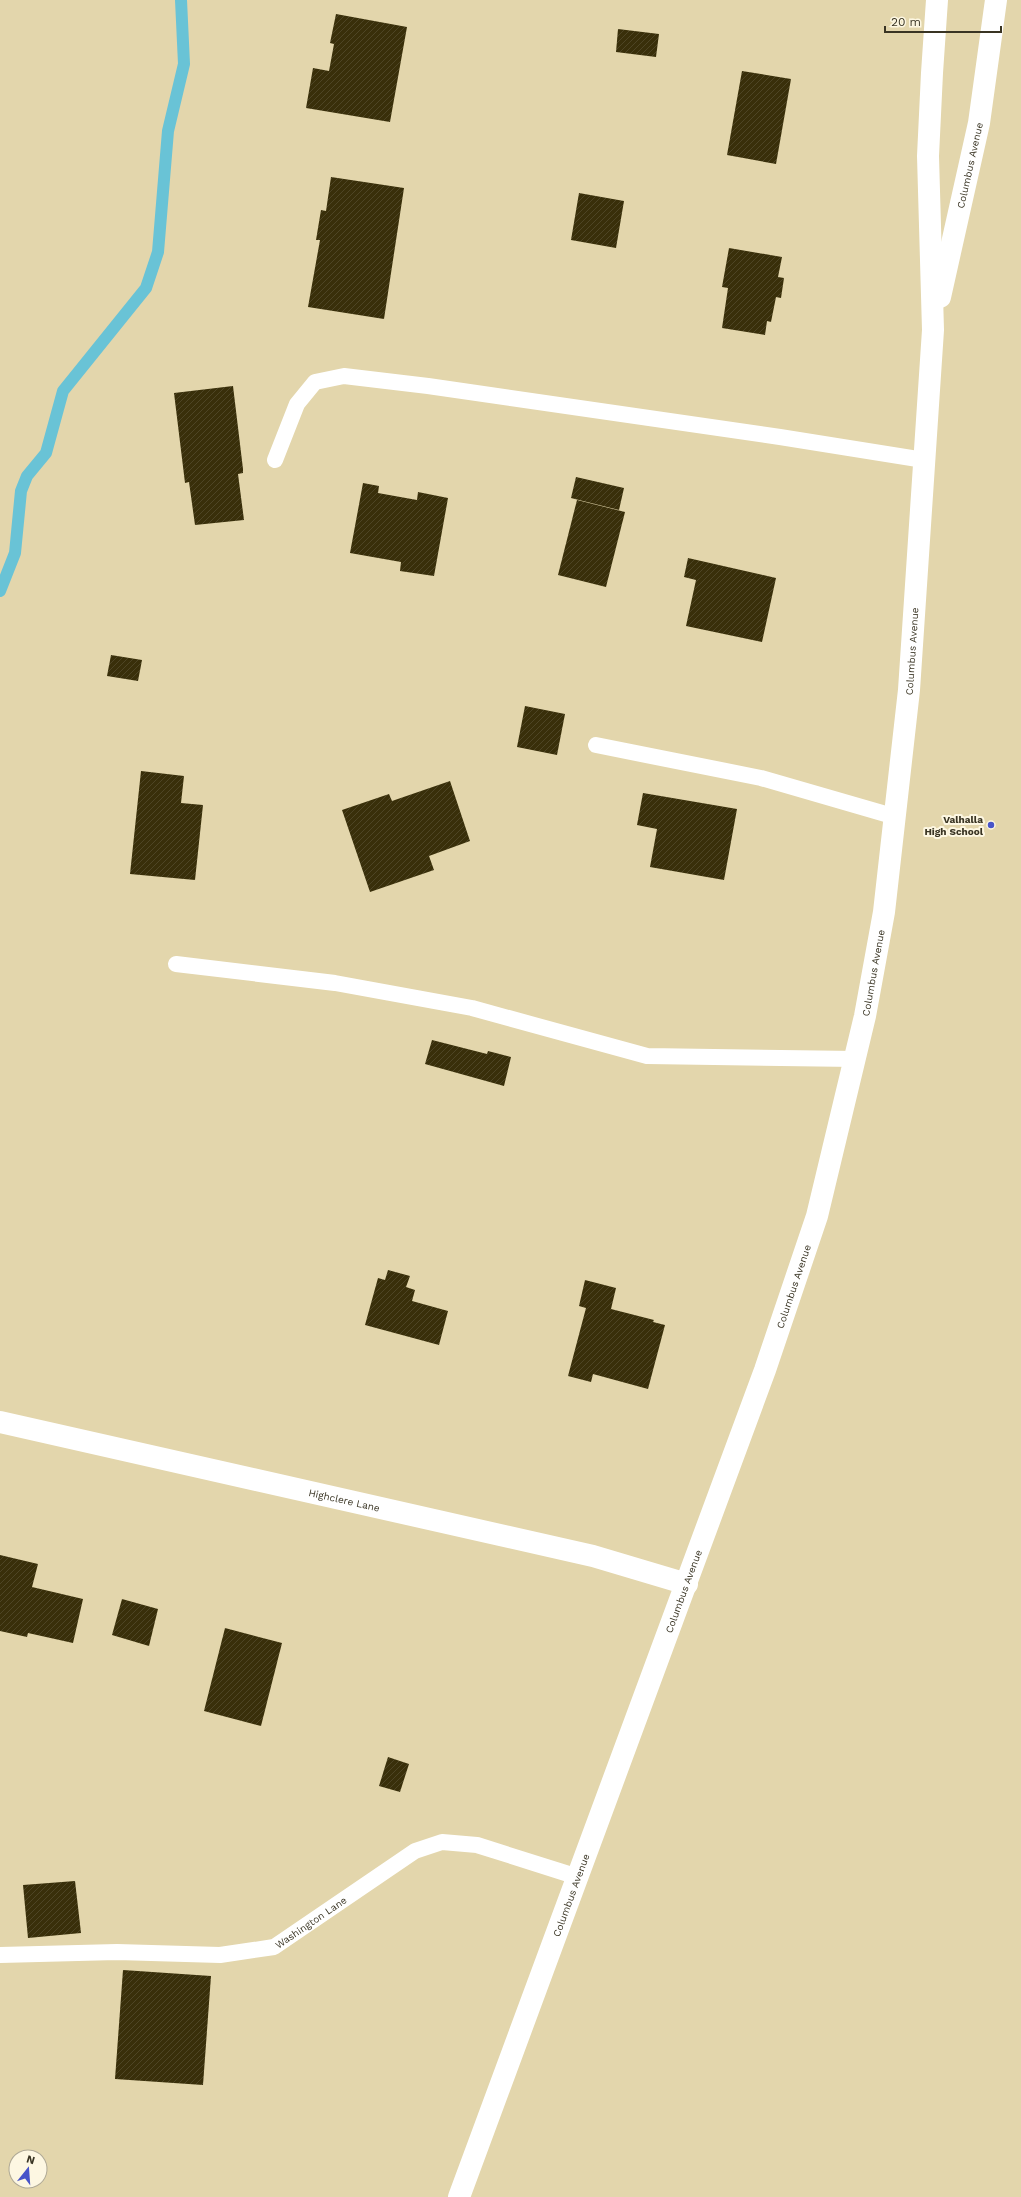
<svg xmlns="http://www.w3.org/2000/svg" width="1021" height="2197" font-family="'Work Sans',sans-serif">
  <defs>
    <pattern id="building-hatch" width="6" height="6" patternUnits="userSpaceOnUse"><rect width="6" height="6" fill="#392f0a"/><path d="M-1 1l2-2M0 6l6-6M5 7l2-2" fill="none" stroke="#4e4525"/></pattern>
  </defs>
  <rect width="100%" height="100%" fill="#e3d6ac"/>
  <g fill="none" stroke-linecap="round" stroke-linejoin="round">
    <polyline stroke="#69c3d6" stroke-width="12" points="0,591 15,553 21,491 27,476 46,453 63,391 146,288 158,252 168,131 184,64 181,0"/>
  </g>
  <g fill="url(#building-hatch)">
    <polygon points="336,14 407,27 390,122 306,108 313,68 329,71 334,44 330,43"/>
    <polygon points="618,29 659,34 656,57 616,52"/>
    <polygon points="742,71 791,79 776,164 727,155"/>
    <polygon points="331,177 404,188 384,319 308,307 320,240 316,240 321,210 326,211"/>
    <polygon points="579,193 624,201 616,248 571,240"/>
    <polygon points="729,248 782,257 778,277 784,278 781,298 776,297 771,322 767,321 765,335 722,328 728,288 722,287"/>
    <polygon points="233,386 243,469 243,473 238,474 244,520 195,525 189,482 185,483 174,393"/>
    <polygon points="576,477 624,488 619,510 571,498"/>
    <polygon points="363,483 379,486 378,493 417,500 418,492 448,498 434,576 400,571 401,562 350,553"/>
    <polygon points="577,500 625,512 606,587 558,575"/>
    <polygon points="688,558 776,578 762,642 686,626 696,580 684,577"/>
    <polygon points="111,655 142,660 138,681 107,676"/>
    <polygon points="525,706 565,714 557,755 517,747"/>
    <polygon points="141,771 184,776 181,803 203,805 195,880 130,874"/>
    <polygon points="450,781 470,841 429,856 434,870 370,892 342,810 389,794 392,801"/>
    <polygon points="643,793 737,809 724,880 650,867 657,829 637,825"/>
    <polygon points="432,1040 487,1054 488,1051 511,1057 504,1086 425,1064"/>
    <polygon points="388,1270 410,1276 406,1287 415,1290 412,1301 448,1311 439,1345 365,1325 378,1278 385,1280"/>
    <polygon points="585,1280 616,1288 611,1309 654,1320 653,1322 665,1325 648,1389 593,1374 591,1382 568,1376 586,1308 579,1306"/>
    <polygon points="0,1555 38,1564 32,1587 83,1599 73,1643 28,1633 27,1637 0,1631"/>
    <polygon points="122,1599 158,1609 149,1646 112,1635"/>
    <polygon points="225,1628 282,1643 261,1726 204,1711"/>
    <polygon points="388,1757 409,1764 400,1792 379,1786"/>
    <polygon points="75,1881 81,1933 28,1938 23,1885"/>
    <polygon points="123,1970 211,1976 203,2085 115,2079"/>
  </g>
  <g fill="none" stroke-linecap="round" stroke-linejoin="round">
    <g stroke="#fff" stroke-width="16">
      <polyline points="275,460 297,404 315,382 344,376 428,386 780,437 924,460"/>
      <polyline points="596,745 761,778 896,817"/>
      <polyline points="176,964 335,983 472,1008 647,1056 856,1059"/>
      <path id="s1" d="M0,1955L117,1952L220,1955L274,1947L415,1851L442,1842L477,1845L578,1877"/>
    </g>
    <path stroke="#fff" stroke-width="22" id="s2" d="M0,1422L593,1556L687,1584"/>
    <g stroke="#fff" stroke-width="22">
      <path id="s3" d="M940,297L979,123L996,0"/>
      <path id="s4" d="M459,2197L765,1370L817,1216L865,1016L884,912L909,690L933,330L928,156L932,73L937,0"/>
    </g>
  </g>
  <circle fill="#4854c9" stroke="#fdf7e2" stroke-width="1.5" cx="991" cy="825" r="4"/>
  <g text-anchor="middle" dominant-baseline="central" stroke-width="4" stroke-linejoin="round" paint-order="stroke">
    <g font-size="10" fill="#393423" stroke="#fdf7e2">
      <text stroke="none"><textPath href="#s3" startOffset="135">Columbus Avenue</textPath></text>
      <text stroke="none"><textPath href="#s4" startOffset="1618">Columbus Avenue</textPath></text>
      <text stroke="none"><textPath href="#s4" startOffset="1294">Columbus Avenue</textPath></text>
      <text stroke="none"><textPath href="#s4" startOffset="970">Columbus Avenue</textPath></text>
      <text stroke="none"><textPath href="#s2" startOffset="353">Highclere Lane</textPath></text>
      <text stroke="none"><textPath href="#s4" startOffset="646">Columbus Avenue</textPath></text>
      <text stroke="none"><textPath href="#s4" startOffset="322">Columbus Avenue</textPath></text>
      <text stroke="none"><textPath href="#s1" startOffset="319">Washington Lane</textPath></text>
    </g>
    <g font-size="10" font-weight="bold" fill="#393423" stroke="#fdf7e2" text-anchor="end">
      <text x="983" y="819">Valhalla<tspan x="983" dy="12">High School</tspan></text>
    </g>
  </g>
  <g transform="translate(28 2169) rotate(17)"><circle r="19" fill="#fdf7e2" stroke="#afa996"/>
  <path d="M0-3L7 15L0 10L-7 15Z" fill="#4854c9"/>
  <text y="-6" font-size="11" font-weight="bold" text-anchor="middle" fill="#393423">N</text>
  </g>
  <path d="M885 26v6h116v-6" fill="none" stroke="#393423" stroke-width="2"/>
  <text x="891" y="26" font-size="12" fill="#393423" stroke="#fdf7e2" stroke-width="3" paint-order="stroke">20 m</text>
</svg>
